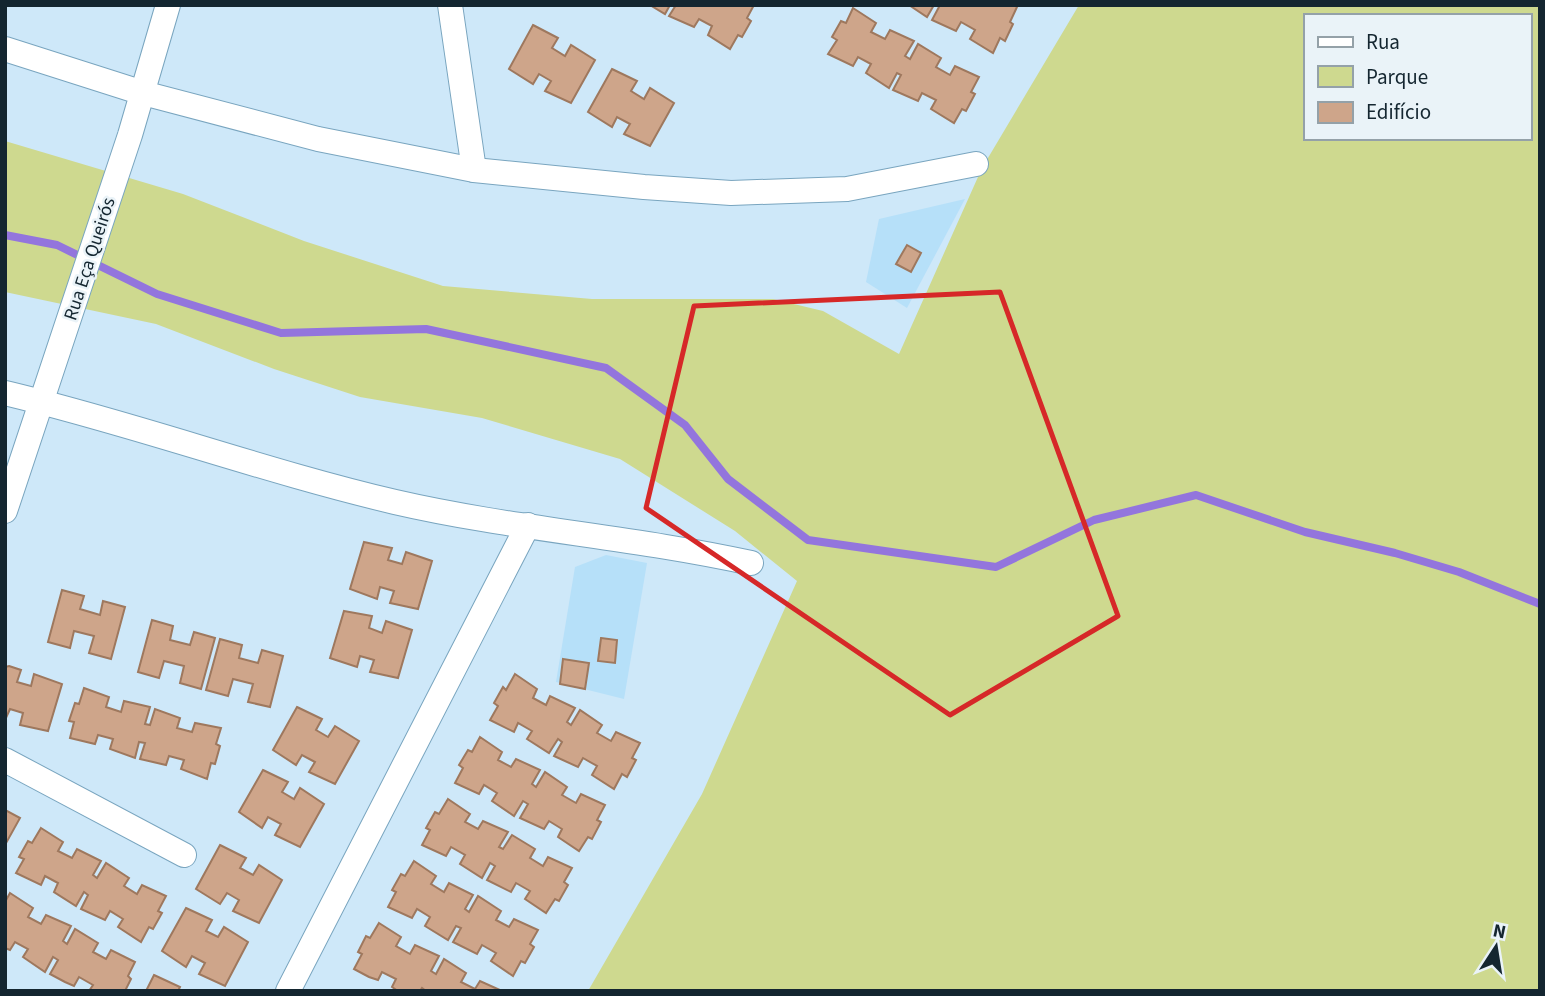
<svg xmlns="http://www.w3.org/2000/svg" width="1545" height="996" font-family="'Source Sans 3',sans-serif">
  <rect width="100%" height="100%" fill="#cee8f9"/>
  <g fill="#b6e0f9">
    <polygon points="965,199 907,308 866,282 879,219"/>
    <polygon points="606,555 647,563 624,699 556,682 575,567"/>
  </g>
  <path fill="#ced98f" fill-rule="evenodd" d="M1079,5H1540V991H588L702,794L797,581L735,531L620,459L482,418L360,397L274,369L156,324L5,292V141L183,194L304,241L443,286L592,299H773L823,311L899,354L982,168ZM1305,16H1529V138H1305Z"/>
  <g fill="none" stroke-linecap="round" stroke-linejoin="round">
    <polyline stroke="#9375dd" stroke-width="8" points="5,235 57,245 157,294 281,333 426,329 606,368 685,425 728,479 808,540 996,567 1094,520 1196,495 1305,532 1395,553 1459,572 1540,604"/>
  </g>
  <g fill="#cea58a" stroke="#9e785e" stroke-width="2">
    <polygon points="650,5 670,5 665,14"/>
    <polygon points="676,5 754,5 747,18 751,21 742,37 738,35 730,49 708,35 712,26 699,19 694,27 669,16"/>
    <polygon points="909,5 934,5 927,17"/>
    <polygon points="940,5 1015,5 1017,7 1010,22 1013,24 1005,41 1000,38 993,53 970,39 975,30 961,22 956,31 932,20"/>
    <polygon points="853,8 876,23 871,32 885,39 890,30 914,41 905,56 910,59 918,44 941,58 936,67 950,75 955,66 979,77 971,92 975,94 966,111 962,109 954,123 931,109 936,100 922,93 918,101 893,90 901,75 897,73 889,88 866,73 871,64 858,57 853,66 828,54 837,40 832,37 841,21 846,23"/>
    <polygon points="533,25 558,38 552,48 565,56 571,45 595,60 571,103 545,91 551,81 539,74 533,84 509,69"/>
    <polygon points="612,69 637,81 631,91 644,99 650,88 674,103 650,146 624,134 630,124 617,117 612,127 588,112"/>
    <polygon points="907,245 921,253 911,272 896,264"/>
    <polygon points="364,542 392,548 388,560 402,564 406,552 432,561 418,609 390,603 394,591 380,587 377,599 350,589"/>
    <polygon points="62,590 84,596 80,609 100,615 103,601 125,607 111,659 89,653 94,636 74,631 70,648 48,642"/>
    <polygon points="344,611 372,616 369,628 382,633 386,621 412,630 398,678 370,672 374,660 360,656 357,667 330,658"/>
    <polygon points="152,620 173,626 170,640 190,645 194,632 215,638 201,689 180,683 184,666 164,661 159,678 138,672"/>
    <polygon points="601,638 617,640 615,663 598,661"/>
    <polygon points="220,639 242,645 239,658 258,663 262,650 283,656 270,707 248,702 253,684 233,679 228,696 206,690"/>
    <polygon points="563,659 589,663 585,689 560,684"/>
    <polygon points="9,666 21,670 17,682 31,686 34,674 62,684 48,731 20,725 23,713 10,709 5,720 5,667"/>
    <polygon points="515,674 537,689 533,698 546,705 550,696 575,708 567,722 571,725 580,710 602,725 597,733 611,741 616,732 640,743 632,758 636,760 627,777 622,774 614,789 592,775 597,766 583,758 578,767 554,756 562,742 558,739 549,753 527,739 532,731 518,723 514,732 490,720 498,706 494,703 503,687 506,690"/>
    <polygon points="84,688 109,697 106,707 121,712 124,701 150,707 145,724 150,725 155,709 180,718 177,728 192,732 195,723 221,728 216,744 220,746 215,764 211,763 207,779 181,769 184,760 169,756 166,765 140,759 145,743 139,742 135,758 110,749 113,739 98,735 95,744 70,738 74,722 69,721 75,703 79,704"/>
    <polygon points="297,707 322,719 316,730 328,737 335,726 359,741 335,784 309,772 315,762 302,755 296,765 273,750"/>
    <polygon points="480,737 502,752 498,760 511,767 516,759 540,770 532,784 536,787 545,772 567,787 562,795 576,803 581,794 605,805 597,820 601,822 592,839 588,837 579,851 558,837 562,829 549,821 544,829 520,818 528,804 523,801 514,816 492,801 497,793 484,785 479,794 455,783 463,768 459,765 468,750 472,752"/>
    <polygon points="263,770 288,782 282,792 294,799 300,788 324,804 300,847 275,835 281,824 268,817 262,828 239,812"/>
    <polygon points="448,799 470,814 465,822 478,829 483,821 508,832 499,847 503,849 512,835 535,849 530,858 543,866 548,857 572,868 564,882 568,885 559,901 555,899 546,913 525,899 530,891 516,883 511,892 487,880 495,866 490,863 482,878 460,864 465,855 451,847 446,856 422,845 430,830 426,828 435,812 439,814"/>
    <polygon points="5,807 5,810 20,818 5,845"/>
    <polygon points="41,828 63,842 58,851 72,858 77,849 101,861 93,875 97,878 106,863 129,878 124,886 137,894 142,885 166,896 158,911 162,913 153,929 149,927 141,942 118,927 123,919 110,911 105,920 81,909 88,895 84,892 76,906 54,892 58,883 45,876 41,885 16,873 24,859 19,857 28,841 32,843"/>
    <polygon points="220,845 246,858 240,868 253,875 259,865 282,880 259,923 233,911 239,900 227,893 220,904 196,889"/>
    <polygon points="414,861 436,876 431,884 444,892 449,883 473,895 465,909 469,912 478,896 501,911 496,920 509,927 514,919 538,930 530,944 534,947 525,963 521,961 513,976 491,961 496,953 482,945 477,954 453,942 461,928 456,926 448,940 425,926 430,917 417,909 412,918 388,907 396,892 392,890 401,874 405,876"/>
    <polygon points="10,893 33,908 28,917 41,924 46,915 71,926 63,941 67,944 75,929 98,943 93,952 106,959 111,950 135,962 128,976 131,979 125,991 89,991 93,985 79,977 74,986 65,982 50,974 58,960 53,957 45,972 23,957 28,949 15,942 10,950 5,948 5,902"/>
    <polygon points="186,908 212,920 206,931 218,937 224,927 248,942 225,986 199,974 205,963 192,956 186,967 162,951"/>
    <polygon points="379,923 401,937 396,946 410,954 415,945 439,956 431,971 436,974 444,959 466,973 461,982 475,989 480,981 502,991 426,991 422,988 420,991 398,991 392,987 396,979 382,972 378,980 369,977 354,969 362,954 358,952 366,936 370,938"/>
    <polygon points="154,975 180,987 178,991 146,991"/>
  </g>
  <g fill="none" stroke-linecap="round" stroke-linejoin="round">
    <g stroke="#79a5bf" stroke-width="26">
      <g id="minor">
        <polyline points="450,5 474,170"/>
        <polyline points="5,49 143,93 318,139 474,170 644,187 731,193 847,189 976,164"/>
        <path d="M5,393C136,424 263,471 395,502C512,529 633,537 751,563"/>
        <polyline points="5,511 130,135 168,5"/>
        <polyline points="5,760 184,855"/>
        <polyline points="288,991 528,525"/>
      </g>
    </g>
    <use href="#minor" stroke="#fff" stroke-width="24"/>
  </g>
  <path fill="none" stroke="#d62828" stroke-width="5" stroke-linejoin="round" d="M1000,292L1118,616L950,715L646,508L694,306Z"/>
  <g text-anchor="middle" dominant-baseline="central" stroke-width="5" stroke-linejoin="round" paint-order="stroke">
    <g font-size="19" fill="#142630" stroke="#eaf3f8">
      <text transform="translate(90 259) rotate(-72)">Rua Eça Queirós</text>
    </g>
  </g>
  <rect width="1545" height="996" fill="none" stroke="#142630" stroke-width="14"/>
  <rect x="1304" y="14" width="228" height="126" fill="#eaf3f8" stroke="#94a1a8" stroke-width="2"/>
  <rect x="1318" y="37" width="35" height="10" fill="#ffffff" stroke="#94a1a8" stroke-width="2"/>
  <text x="1366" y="49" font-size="21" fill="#142630">Rua</text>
  <rect x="1318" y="66" width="35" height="21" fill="#ced98f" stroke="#94a1a8" stroke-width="2"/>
  <text x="1366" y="84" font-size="21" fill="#142630">Parque</text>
  <rect x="1318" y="102" width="35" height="21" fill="#cea58a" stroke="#94a1a8" stroke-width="2"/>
  <text x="1366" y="119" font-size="21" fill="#142630">Edifício</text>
  <g transform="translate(1496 947) rotate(12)" stroke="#eaf3f8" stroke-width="5" paint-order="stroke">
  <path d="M0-5L12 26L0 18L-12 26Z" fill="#142630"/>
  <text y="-10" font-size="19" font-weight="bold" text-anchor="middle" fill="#142630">N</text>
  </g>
</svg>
